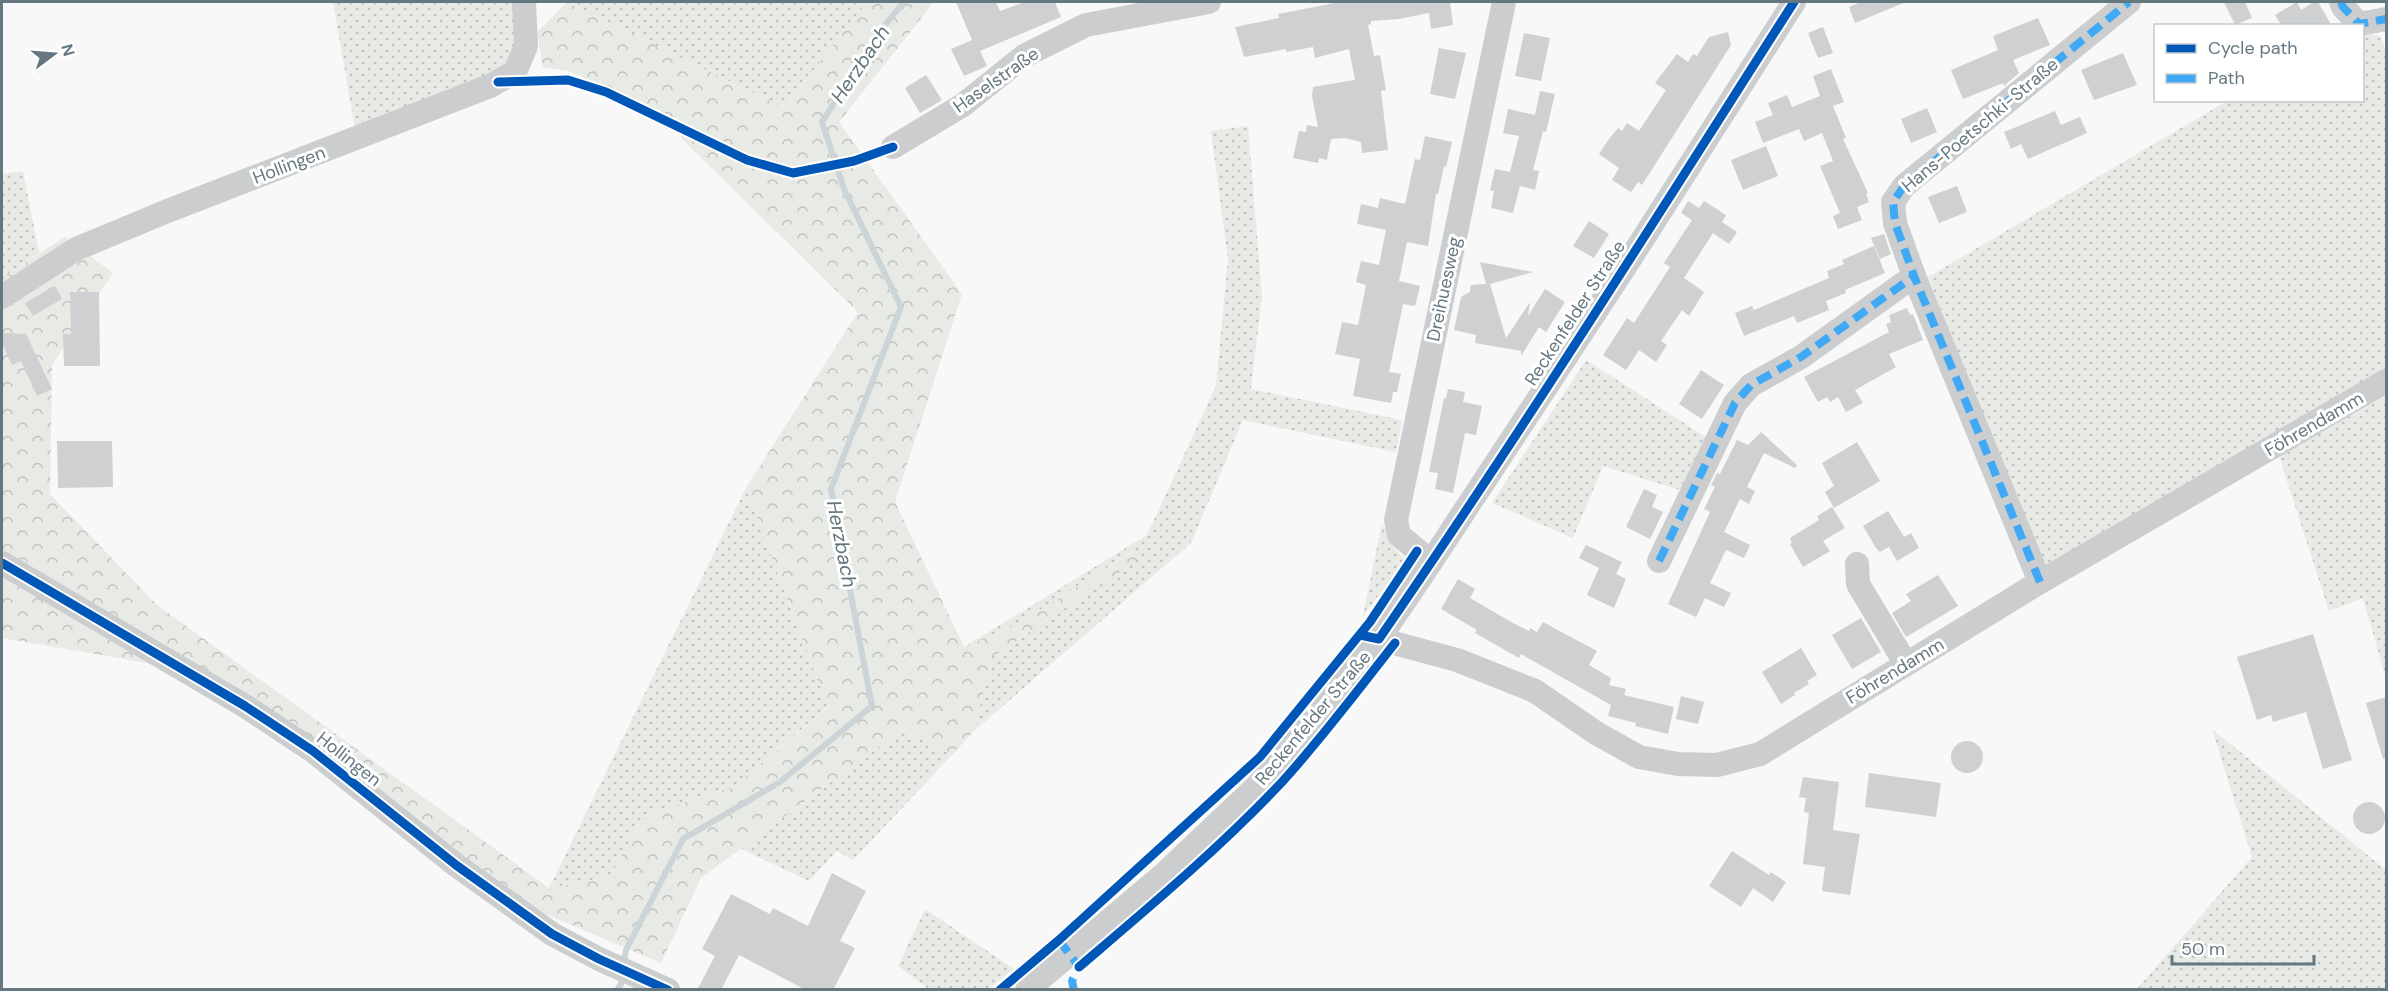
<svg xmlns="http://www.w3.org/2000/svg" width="2388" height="991" font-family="'DM Sans',sans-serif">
  <defs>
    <pattern id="grass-dots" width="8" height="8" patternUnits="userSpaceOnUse" patternTransform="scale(1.5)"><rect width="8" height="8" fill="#e8eae5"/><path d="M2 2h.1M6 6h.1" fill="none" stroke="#c0c2bf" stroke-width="1.8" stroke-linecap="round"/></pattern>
    <pattern id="forest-crowns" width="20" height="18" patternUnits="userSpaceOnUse" patternTransform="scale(1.5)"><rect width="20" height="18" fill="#e8eae5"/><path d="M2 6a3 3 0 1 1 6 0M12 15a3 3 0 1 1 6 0" fill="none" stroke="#c0c2bf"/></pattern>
  </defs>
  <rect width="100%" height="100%" fill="#f8f8f8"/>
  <g fill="url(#grass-dots)">
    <polygon points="333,2 513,2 516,44 508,63 481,81 355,129"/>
    <polygon points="567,2 867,2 784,108"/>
    <polygon points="2363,33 2380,36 2386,51 2386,369 2045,572 1928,277 2227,101 2362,100"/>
    <polygon points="1248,126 1262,296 1251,389 1402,420 1396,452 1243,420 1191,543 974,731 992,657 1141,557 1133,551 1018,624 964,647 1147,535 1216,386 1228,259 1211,131"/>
    <polygon points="23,171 39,253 2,278 2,174"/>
    <polygon points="1586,360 1706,437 1680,490 1603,466 1573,538 1492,503"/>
    <polygon points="2386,396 2386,679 2363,598 2329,611 2279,456"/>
    <polygon points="746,488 828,707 733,787 644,815 610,877 549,888"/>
    <polygon points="1382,523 1391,544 1405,560 1363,616"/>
    <polygon points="903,729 952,755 853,860 837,851 809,881 741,849"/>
    <polygon points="2212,729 2386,870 2386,989 2137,989 2252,857"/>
    <polygon points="925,909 1014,969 988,989 930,990 898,966"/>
  </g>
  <polygon fill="url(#forest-crowns)" points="567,2 784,108 867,2 934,2 839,122 962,294 895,502 964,647 1018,624 1134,551 1142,557 992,657 974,731 952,755 903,729 701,878 661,963 541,912 194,671 2,638 2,278 65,237 113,273 52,365 50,494 157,605 549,888 610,877 644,815 733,787 828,708 746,488 858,312 681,138 687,125 569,71 543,67 537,32"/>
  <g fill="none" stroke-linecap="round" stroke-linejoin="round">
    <g stroke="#cbd5d7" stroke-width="6">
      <polyline points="624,963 626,950 683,839 780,782 872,706 831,489 901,307 844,189 822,122 876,36 904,2"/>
      <polyline points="617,990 621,984 622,976"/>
    </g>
  </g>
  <g fill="#ced0d1">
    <polygon points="956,2 996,2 1000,11 1025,2 1055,2 1061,17 980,51 987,66 964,76 951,49 972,40"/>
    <polygon points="1340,2 1450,2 1453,25 1431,29 1429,13 1399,19 1371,21 1371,24 1368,25 1374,56 1380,55 1386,90 1381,91 1388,150 1362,153 1361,142 1345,138 1331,139 1327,160 1319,158 1318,163 1293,158 1299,131 1306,132 1307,125 1318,127 1312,96 1313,87 1355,80 1349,49 1315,58 1313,47 1286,52 1286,49 1244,57 1235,27 1279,18 1278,14"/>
    <polygon points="1861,2 1906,2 1855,23 1849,7"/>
    <polygon points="2224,2 2245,2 2252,18 2235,25"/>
    <polygon points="2297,2 2301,10 2314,2 2318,2 2332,26 2276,26 2280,23 2275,15"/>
    <polygon points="2038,18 2050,45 2013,60 2019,73 2004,86 2003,83 1963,99 1951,70 1998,50 1993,36"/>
    <polygon points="1823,27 1833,53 1818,58 1808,33"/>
    <polygon points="1728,32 1731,45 1642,185 1638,182 1631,192 1612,180 1619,168 1599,154 1609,139 1618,128 1622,131 1627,123 1639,131 1666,90 1655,83 1677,54 1688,62 1693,54 1697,56 1709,37"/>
    <polygon points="1524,33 1550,38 1541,81 1515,76"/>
    <polygon points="1439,48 1466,53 1455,99 1430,94"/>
    <polygon points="2123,53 2137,85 2094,100 2081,70"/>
    <polygon points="1831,69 1844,102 1833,106 1846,138 1843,139 1868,193 1866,194 1869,202 1857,207 1862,220 1838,229 1833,216 1840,213 1820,166 1833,161 1822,133 1804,141 1799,129 1763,143 1755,122 1773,115 1768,103 1787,95 1792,107 1820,96 1813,76"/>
    <polygon points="926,75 942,100 920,113 905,88"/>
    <polygon points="1540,91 1555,94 1546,132 1543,131 1533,170 1539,171 1535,190 1520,186 1513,213 1491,208 1494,191 1490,190 1495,169 1510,172 1519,136 1503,133 1508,109 1535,115"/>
    <polygon points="1927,108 1937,132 1911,143 1901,119"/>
    <polygon points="2055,111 2061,125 2080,117 2087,133 2028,159 2021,144 2011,149 2004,132"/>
    <polygon points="1425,136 1452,142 1446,167 1444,166 1438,194 1436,194 1428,246 1407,242 1399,281 1420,286 1415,306 1403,304 1389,372 1401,374 1397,392 1393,392 1391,403 1353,396 1360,359 1335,354 1342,322 1358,325 1366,285 1356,282 1361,261 1379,265 1386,230 1357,224 1361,204 1378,208 1380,198 1405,204 1415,159 1420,160"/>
    <polygon points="1766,146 1778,176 1743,190 1731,160"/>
    <polygon points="1957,186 1967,212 1939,223 1928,197"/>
    <polygon points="1688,201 1699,208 1704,201 1726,215 1722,222 1737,232 1729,244 1713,233 1684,278 1704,292 1689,316 1682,310 1661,341 1667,345 1656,362 1639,350 1626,370 1603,355 1627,318 1634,323 1670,267 1664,263 1692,220 1681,213"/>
    <polygon points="1589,221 1609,234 1594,258 1573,246"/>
    <polygon points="1884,234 1891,254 1880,259 1871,238"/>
    <polygon points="1874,246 1885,273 1845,290 1846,293 1826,301 1829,310 1797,323 1794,316 1744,336 1735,313 1752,306 1754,310 1829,278 1827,271 1844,264 1842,260"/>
    <polygon points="1480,262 1533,272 1490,284 1506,338 1530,302 1528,316 1545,289 1565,302 1546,332 1539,327 1521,356 1521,351 1475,343 1476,335 1454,330 1461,297 1470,292 1471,285 1486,284"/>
    <polygon points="55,286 62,299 33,316 25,303"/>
    <polygon points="70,292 99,292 100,366 64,366 63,334 71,334"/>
    <polygon points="1907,308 1910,315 1913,314 1923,340 1889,354 1896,367 1855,390 1863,403 1846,412 1838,397 1830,402 1827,397 1818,402 1804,377 1889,332 1886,324 1891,322 1889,315"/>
    <polygon points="2,333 26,334 52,389 37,396 21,361 12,365 2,343"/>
    <polygon points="1701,370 1724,385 1702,419 1679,404"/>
    <polygon points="1448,389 1465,392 1463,402 1482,406 1476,435 1465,433 1453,493 1435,489 1438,473 1429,472 1444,398 1446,398"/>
    <polygon points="1761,432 1797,465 1795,468 1764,453 1747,487 1755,491 1749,504 1740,499 1724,532 1750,545 1744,558 1726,550 1710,583 1731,593 1724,607 1705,598 1696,617 1668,604 1710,512 1704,509 1715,487 1711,485 1717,473 1720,474 1737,440 1748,445"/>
    <polygon points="57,441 112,441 113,487 58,488"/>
    <polygon points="1857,442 1880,481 1834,508 1825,492 1834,486 1822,463"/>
    <polygon points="1644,489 1657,495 1652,507 1663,512 1650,539 1626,527"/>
    <polygon points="1832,507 1845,528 1823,541 1830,551 1803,567 1790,544 1792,543 1790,538 1819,520 1817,516"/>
    <polygon points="1888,511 1904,537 1911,533 1919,548 1897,561 1889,547 1880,552 1876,548 1863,526"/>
    <polygon points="1586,545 1622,562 1616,574 1626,579 1614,608 1587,595 1599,568 1579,558"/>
    <polygon points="1938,575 1958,606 1906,637 1892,613 1911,601 1906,594"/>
    <polygon points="1458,579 1475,589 1470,598 1511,622 1529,631 1530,628 1537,632 1543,622 1597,651 1589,665 1611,678 1609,685 1626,689 1624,695 1674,707 1668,734 1635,726 1636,723 1608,716 1611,705 1521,654 1519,658 1475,633 1477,630 1441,609"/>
    <polygon points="1861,618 1881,652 1852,669 1832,635"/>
    <polygon points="2313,634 2352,760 2323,769 2306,712 2273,722 2271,715 2257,720 2237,657"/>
    <polygon points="1801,648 1817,675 1807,681 1809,684 1794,693 1795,695 1781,704 1762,672"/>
    <polygon points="1681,696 1704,702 1698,724 1676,719"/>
    <polygon points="2386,697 2386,758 2383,759 2366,703"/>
    <circle cx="1967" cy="757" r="16"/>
    <polygon points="1869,773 1941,783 1936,817 1865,807"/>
    <polygon points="1803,777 1839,782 1833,830 1860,834 1850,895 1822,891 1825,867 1803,864 1809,813 1804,812 1806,798 1799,797"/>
    <circle cx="2369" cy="818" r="16"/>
    <polygon points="1732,851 1769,875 1771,872 1786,882 1773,902 1753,888 1741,907 1709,886"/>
    <polygon points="832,873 866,891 840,941 855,948 833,990 806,990 739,955 721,990 697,990 715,956 702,949 731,894 770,914 773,908 808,926"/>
  </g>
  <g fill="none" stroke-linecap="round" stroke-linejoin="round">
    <g stroke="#cbcdce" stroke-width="24">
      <polyline points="2341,2 2343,7 2359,24 2386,19"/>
      <polyline points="893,147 963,105 1024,56 1086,25 1209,2"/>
      <polyline points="2,297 76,249 165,212 490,86 515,72 526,46 524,2"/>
      <polyline points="1659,561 1735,403 1751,385 1801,357 1914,276"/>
      <polyline points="1431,562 1399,535 1396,520 1504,2"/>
      <polyline points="2,563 245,706 313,751 456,865 552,934 599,959 668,990"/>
      <polyline points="1857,564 1858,584 1906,664"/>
      <polyline points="2040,582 1914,276 1895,223 1893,202 1904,186 2129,2"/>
      <polyline points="1379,639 1457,660 1535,691 1596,733 1639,757 1678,764 1717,765 1760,754 2040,582 2386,381"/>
      <polyline points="1027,990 1163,875 1256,787 1315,719 1379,639 1431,562 1625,267 1794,2"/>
    </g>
    <g stroke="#3fa9f5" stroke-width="8" stroke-dasharray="15 8" stroke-linecap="butt">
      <polyline points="2341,2 2343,7 2359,24 2386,19"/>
      <polyline points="1659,561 1735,403 1751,385 1801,357 1914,276"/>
      <polyline points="2040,582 1914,276 1895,223 1893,202 1904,186 2129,2"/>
      <polyline points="1059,940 1079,967 1072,981 1074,990"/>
    </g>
    <g stroke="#fff" stroke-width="13">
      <g id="cycleway">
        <polyline points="498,82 568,80 606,92 747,160 793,173 854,161 893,147"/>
        <polyline points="2,563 245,706 313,751 456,865 552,934 599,959 668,990"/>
        <path d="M1360,635L1379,639C1523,430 1658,215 1794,2"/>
        <path d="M1079,967C1148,908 1219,849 1282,782C1322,738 1358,690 1395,643"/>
        <polyline points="1000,990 1059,940 1260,757 1370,622 1417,551"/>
      </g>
    </g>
    <use href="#cycleway" stroke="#0057b8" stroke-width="9"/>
  </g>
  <g text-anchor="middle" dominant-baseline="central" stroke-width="6" stroke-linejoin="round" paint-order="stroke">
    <g font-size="18" fill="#657781" stroke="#fff">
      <text transform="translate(996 80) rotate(-35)">Haselstraße</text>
      <text transform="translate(1980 125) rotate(-40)">Hans-Poetschki-Straße</text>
      <text transform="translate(289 165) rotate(-21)">Hollingen</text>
      <text transform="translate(1444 289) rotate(-78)">Dreihuesweg</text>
      <text transform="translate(1575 313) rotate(-57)">Reckenfelder Straße</text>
      <text transform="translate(2314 424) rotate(-30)">Föhrendamm</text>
      <text transform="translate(1895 671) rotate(-31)">Föhrendamm</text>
      <text transform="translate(1313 718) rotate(-50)">Reckenfelder Straße</text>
      <text transform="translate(349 759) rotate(38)">Hollingen</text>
    </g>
    <g font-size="20" font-style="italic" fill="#60767b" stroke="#fff">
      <text transform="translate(860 64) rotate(-56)">Herzbach</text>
      <text transform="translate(842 544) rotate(79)">Herzbach</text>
    </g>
  </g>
  <rect width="2388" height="991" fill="none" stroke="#657781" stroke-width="6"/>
  <rect x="2154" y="24" width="210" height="78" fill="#ffffff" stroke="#c1c9cd" stroke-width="1.5"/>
  <rect x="2166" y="44" width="30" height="9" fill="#0057b8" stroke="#c1c9cd" stroke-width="1.5"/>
  <text x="2208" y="54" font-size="18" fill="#657781">Cycle path</text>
  <rect x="2166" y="74" width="30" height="9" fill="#3fa9f5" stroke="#c1c9cd" stroke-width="1.5"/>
  <text x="2208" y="84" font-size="18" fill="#657781">Path</text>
  <g transform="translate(54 54) rotate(74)" stroke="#ffffff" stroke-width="4.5" paint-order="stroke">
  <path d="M0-4.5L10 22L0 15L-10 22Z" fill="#657781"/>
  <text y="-9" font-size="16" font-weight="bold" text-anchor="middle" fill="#657781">N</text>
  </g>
  <path d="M2172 955v9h142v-9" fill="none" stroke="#657781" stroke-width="3"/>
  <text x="2181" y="955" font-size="18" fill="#657781" stroke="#ffffff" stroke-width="4.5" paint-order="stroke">50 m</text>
</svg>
